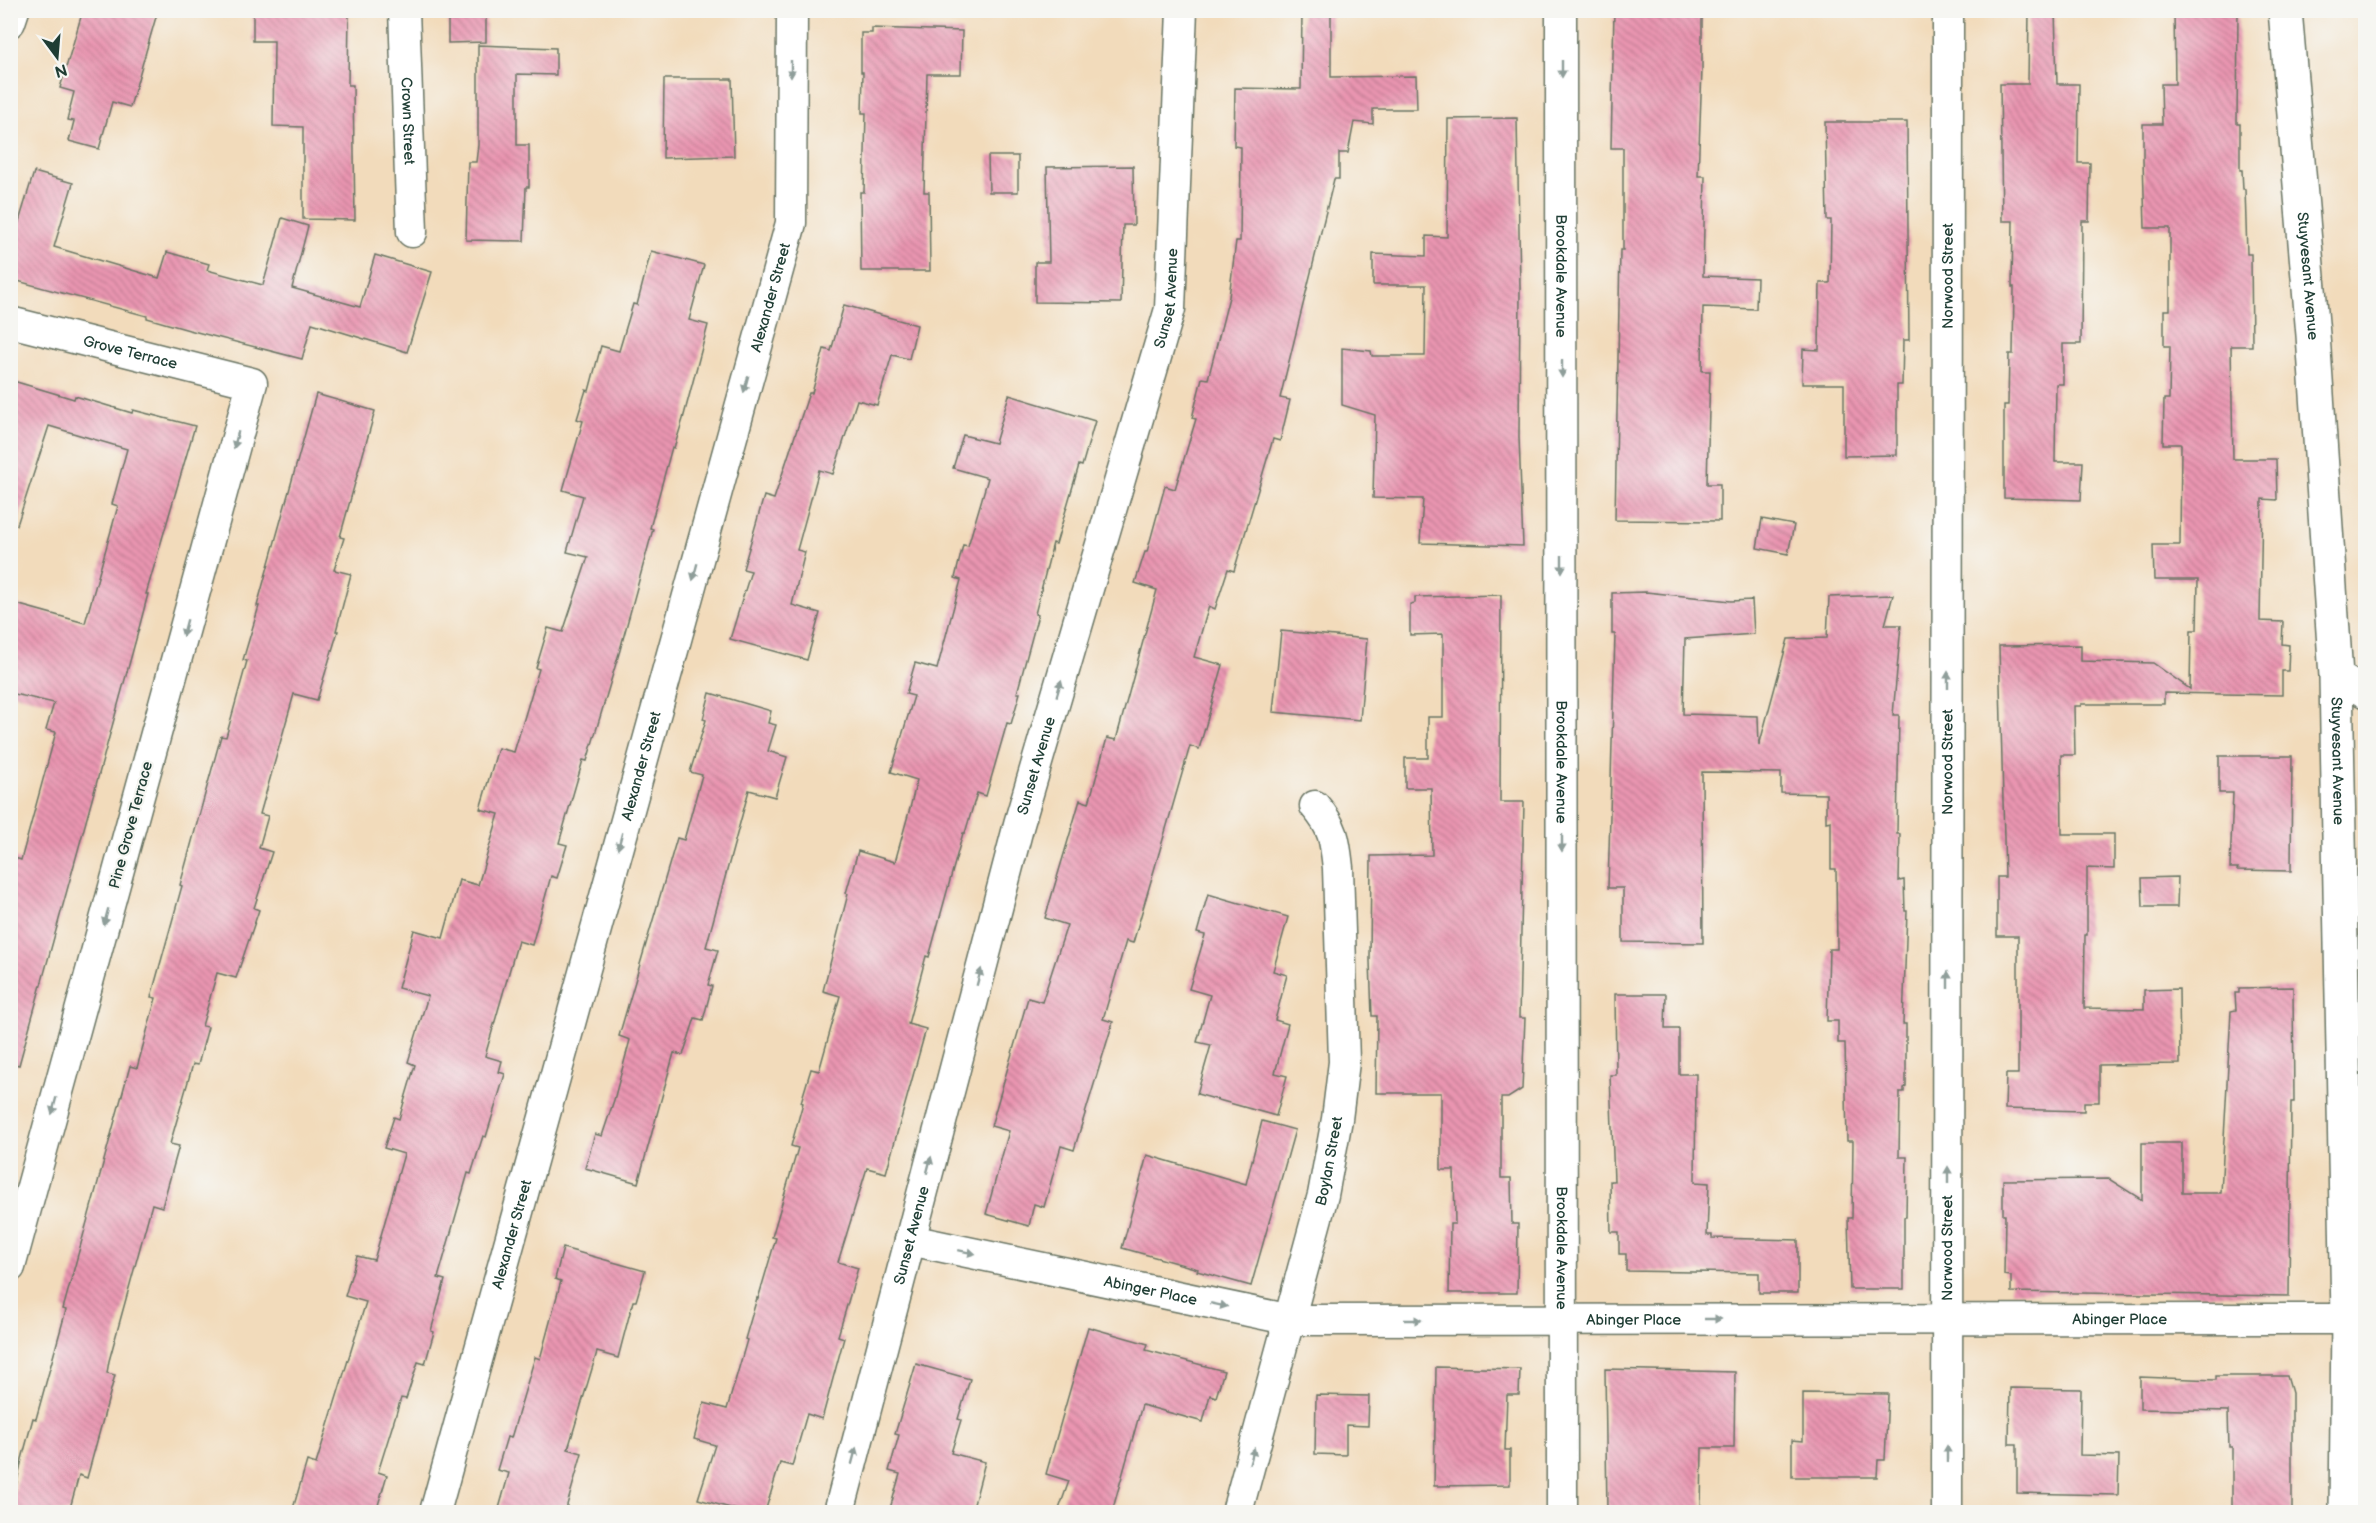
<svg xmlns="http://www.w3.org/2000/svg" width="2376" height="1523" font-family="'Balsamiq Sans',sans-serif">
  <defs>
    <pattern id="building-back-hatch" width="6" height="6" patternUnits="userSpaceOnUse" patternTransform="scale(1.5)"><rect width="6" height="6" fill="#ea95b1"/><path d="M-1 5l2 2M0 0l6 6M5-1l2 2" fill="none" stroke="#bd7b91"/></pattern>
  </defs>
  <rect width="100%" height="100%" fill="#f6f6f2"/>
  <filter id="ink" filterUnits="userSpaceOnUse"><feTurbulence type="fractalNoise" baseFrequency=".0167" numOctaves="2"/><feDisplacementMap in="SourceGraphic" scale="12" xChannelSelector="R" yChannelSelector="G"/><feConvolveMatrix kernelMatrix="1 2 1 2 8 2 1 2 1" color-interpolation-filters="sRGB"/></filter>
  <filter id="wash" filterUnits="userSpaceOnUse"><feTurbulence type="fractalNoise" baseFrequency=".008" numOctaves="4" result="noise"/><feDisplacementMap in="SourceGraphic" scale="24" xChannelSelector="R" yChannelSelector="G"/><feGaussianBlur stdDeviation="1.35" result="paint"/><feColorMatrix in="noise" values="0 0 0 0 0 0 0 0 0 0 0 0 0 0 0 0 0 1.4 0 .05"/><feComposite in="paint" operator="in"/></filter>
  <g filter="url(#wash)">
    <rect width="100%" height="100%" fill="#f2dbbb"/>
    <g id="blocks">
      <g fill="url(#building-back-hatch)">
        <polygon points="83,10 158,10 130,107 112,102 99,149 69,141 74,121 67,120 74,92 60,88"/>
        <polygon points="253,10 349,10 348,85 353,85 355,220 303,219 303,127 273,126 274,41 253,41"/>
        <polygon points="448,10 486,10 486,42 448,43"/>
        <polygon points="1302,10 1331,10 1331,77 1416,76 1417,109 1373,109 1373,124 1354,122 1348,153 1339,153 1339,179 1334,179 1280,398 1290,400 1280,441 1273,439 1234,571 1228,569 1215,609 1209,606 1194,657 1223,665 1199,749 1190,746 1133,943 1126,941 1103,1019 1113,1022 1074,1150 1061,1146 1044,1207 1034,1204 1029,1226 986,1214 1009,1131 991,1126 1028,998 1042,1002 1067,925 1045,918 1080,800 1089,803 1107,738 1116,740 1157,590 1135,583 1145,552 1147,552 1165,486 1175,489 1196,419 1192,418 1202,378 1208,379 1229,297 1236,241 1240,241 1241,147 1234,146 1235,88 1301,89"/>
        <polygon points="1614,10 1702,10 1702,69 1698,176 1705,176 1703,276 1757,278 1756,309 1703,307 1702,371 1710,371 1707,484 1720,484 1720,521 1615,520 1620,250 1623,250 1623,148 1611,148"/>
        <polygon points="2029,10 2055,10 2057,84 2079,84 2078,163 2090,163 2089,221 2082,221 2081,344 2063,344 2063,384 2056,384 2055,462 2083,462 2081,500 2004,498 2004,405 2008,405 2009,354 2013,354 2014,287 2012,287 2013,221 2002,221 2000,84 2028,84"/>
        <polygon points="2174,10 2238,10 2237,124 2240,124 2240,170 2242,170 2243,189 2245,189 2247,254 2251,254 2252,346 2231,346 2233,459 2276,459 2277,500 2262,499 2260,621 2283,622 2282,644 2289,645 2288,671 2282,671 2282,695 2164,693 2164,704 2081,704 2081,706 2074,706 2075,755 2061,755 2062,834 2114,834 2114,869 2087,868 2087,935 2085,935 2084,1008 2144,1009 2144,990 2179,989 2180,1064 2099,1065 2099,1102 2084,1102 2084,1111 2005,1109 2006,1074 2018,1074 2018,936 1997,936 1997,877 2005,877 1999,646 2081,645 2081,661 2153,663 2190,689 2191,630 2197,630 2198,580 2154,580 2153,545 2180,545 2181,444 2163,444 2164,399 2169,399 2170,346 2164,346 2164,310 2170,310 2170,228 2145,228 2143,160 2143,124 2162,124 2161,84 2175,84"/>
        <polygon points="872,28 962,31 961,74 927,74 924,192 929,192 930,271 861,271 860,192 864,192 866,113 862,113 863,72 861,72 861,33 872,33"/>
        <polygon points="478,45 556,48 556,75 517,74 517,145 529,145 529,187 526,187 524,241 466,240 468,162 476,162 478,145"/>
        <polygon points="664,79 732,79 734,156 663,158"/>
        <polygon points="1517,118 1520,287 1519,437 1523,546 1420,543 1423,499 1373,498 1375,415 1342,405 1342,348 1371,351 1372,356 1425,356 1426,285 1373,285 1373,254 1426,256 1426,236 1447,237 1448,119"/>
        <polygon points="1825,122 1907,122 1909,340 1903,340 1902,385 1897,385 1897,455 1844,456 1844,384 1802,384 1803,349 1819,350 1820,283 1830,283 1831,220 1827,220"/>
        <polygon points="988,156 1018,156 1018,192 989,192"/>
        <polygon points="1133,166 1134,225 1123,225 1121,303 1035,302 1035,262 1049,262 1047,167"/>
        <polygon points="34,172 73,183 54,247 159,278 167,252 209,264 207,270 263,285 282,218 308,226 292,288 360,307 375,255 432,272 407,352 312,323 302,359 189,330 147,318 147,316 10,279 10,251"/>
        <polygon points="651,251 704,265 689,320 708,325 683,419 674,448 672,447 650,528 653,529 620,650 587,761 583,760 559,843 567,845 557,878 551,876 532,945 518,941 485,1056 502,1061 499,1072 505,1074 486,1137 483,1136 471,1174 468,1173 438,1278 445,1280 431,1331 434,1332 425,1364 418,1362 406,1399 401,1398 378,1472 387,1475 376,1512 292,1512 307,1461 316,1464 366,1302 345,1296 357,1256 374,1260 404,1154 384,1148 394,1117 399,1119 415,1065 408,1062 428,996 398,988 414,930 443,938 459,880 478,885 499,814 480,809 498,748 514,752 539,669 536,668 548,628 563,632 588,557 567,552 583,496 563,490 583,421 577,419 586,390 589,391 601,346 619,351 633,304 637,305"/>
        <polygon points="844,305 917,325 909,359 892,355 877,405 857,400 833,474 819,470 797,550 805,552 792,605 820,613 807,660 730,639 751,571 743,569 764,496 774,499 809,393 812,393 824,349 831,351"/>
        <polygon points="10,380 74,399 75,396 132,413 133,410 195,426 146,594 148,594 138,632 19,1065 10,1063 10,875 15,858 21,860 56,732 46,730 54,703 10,693 10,625 16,604 85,623 118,506 112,504 127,449 49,426 17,525 10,524"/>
        <polygon points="316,394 375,411 340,537 344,538 334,570 351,574 336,631 338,631 317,700 294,694 260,814 268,816 259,848 272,852 254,908 259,910 236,978 217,973 202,1026 208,1027 198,1065 193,1064 170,1144 179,1146 162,1207 152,1204 109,1361 107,1373 115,1375 87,1478 79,1475 69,1512 10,1512 22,1459 33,1418 36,1419 66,1310 63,1309 130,1066 137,1068 156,998 151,997 182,886 180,885 221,736 226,737 247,661 243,660 259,606 257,606"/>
        <polygon points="1009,395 1095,421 1082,466 1079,465 1056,544 1053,543 1035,614 1038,615 1017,693 1020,693 1011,724 1007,723 986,796 977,793 965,833 963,833 929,957 926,956 908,1024 926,1029 886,1173 867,1168 838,1262 858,1268 838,1336 844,1338 822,1419 807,1414 792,1466 780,1463 765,1512 745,1512 698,1499 715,1445 694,1439 704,1403 727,1409 747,1340 745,1339 757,1298 758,1299 776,1238 772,1237 798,1148 791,1146 803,1103 801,1102 811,1069 819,1071 840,996 823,991 848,894 846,893 858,851 895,862 910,808 917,780 891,772 914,696 906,694 915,663 937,669 961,580 955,578 963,545 968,546 988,478 953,468 963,435 995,443"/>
        <polygon points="1762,519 1794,525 1788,554 1757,548"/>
        <polygon points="1646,592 1731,601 1752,600 1754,634 1685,639 1683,714 1758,716 1759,746 1788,639 1827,638 1829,597 1893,595 1885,625 1901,625 1893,715 1899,715 1897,834 1900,834 1899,881 1904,880 1905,911 1907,911 1903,1024 1906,1024 1906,1087 1904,1088 1904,1092 1900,1092 1899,1157 1907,1157 1906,1217 1904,1217 1904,1289 1850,1289 1848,1218 1852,1218 1853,1141 1847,1141 1845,1043 1838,1043 1838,1021 1827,1021 1829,949 1837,949 1836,869 1831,869 1831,821 1826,822 1826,794 1781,793 1781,773 1702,772 1703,943 1623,942 1623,888 1608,888 1615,634 1612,634 1612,593"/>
        <polygon points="1501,595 1500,802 1524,802 1519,1018 1525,1018 1522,1089 1508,1098 1501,1098 1501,1178 1511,1178 1512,1224 1518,1224 1517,1293 1449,1293 1450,1224 1455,1224 1454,1170 1441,1170 1441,1093 1376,1093 1377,1016 1372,1016 1370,961 1371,856 1432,855 1431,788 1405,788 1405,758 1428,758 1428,717 1443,717 1443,634 1410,635 1410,604 1415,603 1415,597"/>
        <polygon points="1281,631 1367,639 1360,720 1273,712"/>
        <polygon points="710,693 771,711 768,723 776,725 768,751 787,757 775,797 749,790 706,947 718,950 708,985 712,986 703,1020 695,1018 683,1055 674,1053 638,1183 585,1168 595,1134 602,1136 614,1100 630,1040 619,1036 677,838 684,840 702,775 690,772 706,720 703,719"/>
        <polygon points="2219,756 2292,756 2291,871 2237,870 2238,868 2230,868 2233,793 2219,793"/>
        <polygon points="2178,877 2177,907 2143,907 2142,878"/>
        <polygon points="1208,894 1288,917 1273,971 1287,975 1275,1020 1288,1024 1275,1073 1287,1076 1276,1116 1197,1094 1211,1045 1197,1042 1210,995 1189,989 1205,935 1197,933"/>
        <polygon points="2293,987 2294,1102 2291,1102 2289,1296 2011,1292 2011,1276 2004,1275 2005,1215 2003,1215 2003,1180 2109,1179 2142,1200 2142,1143 2182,1143 2182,1193 2221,1193 2231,1011 2236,1010 2235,993 2239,993 2239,988"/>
        <polygon points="1615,994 1666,994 1665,1029 1679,1029 1679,1074 1696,1074 1695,1182 1709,1183 1707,1235 1712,1235 1712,1238 1798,1240 1798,1293 1759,1293 1759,1273 1626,1271 1626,1254 1619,1254 1619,1232 1611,1232 1610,1181 1614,1181 1610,1075 1616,1075"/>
        <polygon points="1262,1121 1295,1130 1251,1286 1197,1271 1198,1269 1122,1248 1147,1155 1246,1184"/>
        <polygon points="563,1248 645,1271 636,1301 633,1301 618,1358 597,1352 568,1449 582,1453 565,1512 498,1512 509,1473 497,1470 507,1437 511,1438 535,1357 540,1359 561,1281 555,1279"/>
        <polygon points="1088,1327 1148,1344 1146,1350 1224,1371 1216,1397 1210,1395 1203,1422 1142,1405 1112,1512 1058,1512 1069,1481 1046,1474"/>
        <polygon points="916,1364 970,1379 958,1419 961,1420 951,1453 985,1462 972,1512 889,1512 900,1474 889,1471 899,1435 895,1434"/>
        <polygon points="1436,1367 1520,1369 1519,1395 1507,1395 1505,1450 1510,1450 1510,1485 1434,1486"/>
        <polygon points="1605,1369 1735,1372 1734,1448 1702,1448 1701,1512 1607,1512"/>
        <polygon points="2216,1376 2287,1376 2292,1393 2292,1512 2232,1512 2232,1447 2229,1447 2228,1411 2140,1409 2140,1377 2216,1380"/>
        <polygon points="2010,1388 2081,1389 2080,1455 2119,1456 2118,1495 2017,1493 2017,1444 2009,1444"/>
        <polygon points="1803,1393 1888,1394 1885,1460 1878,1460 1877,1477 1792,1477 1792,1440 1803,1441"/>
        <polygon points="1316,1395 1369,1396 1368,1426 1346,1425 1346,1455 1315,1454"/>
      </g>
    </g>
  </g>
  <g filter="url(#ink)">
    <use href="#blocks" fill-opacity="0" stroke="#697463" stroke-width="1.5"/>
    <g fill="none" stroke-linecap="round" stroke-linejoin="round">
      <g stroke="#697463" stroke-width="33">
        <g id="minor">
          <path id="s1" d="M404,10L412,232"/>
          <path id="s2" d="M1561,10L1562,1512"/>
          <polyline points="10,22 14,10"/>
          <path id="s3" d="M10,322L252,383L10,1267"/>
          <polyline points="2336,676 2366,693"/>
          <path id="s4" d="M910,1240L1291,1320L2366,1319"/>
          <path id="s5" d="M435,1512L791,223L792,10"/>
          <path id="s6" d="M839,1512L1019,824L1170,309L1182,10"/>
          <path id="s7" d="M1237,1512L1323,1195L1337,1119L1344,1062L1338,868C1335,840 1334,828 1315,806"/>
          <path id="s8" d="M1947,1512L1948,10"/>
        </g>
      </g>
      <g stroke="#697463" stroke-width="36">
        <g id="secondary">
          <path id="s9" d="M2285,10L2313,335L2336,676L2348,1318L2346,1512"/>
        </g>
      </g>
      <use href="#minor" stroke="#fff" stroke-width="30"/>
      <use href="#secondary" stroke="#fff" stroke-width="33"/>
    </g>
    <defs><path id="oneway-solid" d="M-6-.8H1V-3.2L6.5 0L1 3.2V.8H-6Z" transform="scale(1.5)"/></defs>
    <g fill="#8f9e9a">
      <use href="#oneway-solid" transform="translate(791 69) rotate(90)"/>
      <use href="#oneway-solid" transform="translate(1562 69) rotate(90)"/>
      <use href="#oneway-solid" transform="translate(1562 369) rotate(90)"/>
      <use href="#oneway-solid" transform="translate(746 384) rotate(105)"/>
      <use href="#oneway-solid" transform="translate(236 440) rotate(105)"/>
      <use href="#oneway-solid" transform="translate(1562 564) rotate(90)"/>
      <use href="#oneway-solid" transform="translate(695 572) rotate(105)"/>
      <use href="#oneway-solid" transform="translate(185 628) rotate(105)"/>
      <use href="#oneway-solid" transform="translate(1948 680) rotate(-90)"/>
      <use href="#oneway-solid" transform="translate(1059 688) rotate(-74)"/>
      <use href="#oneway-solid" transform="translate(620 841) rotate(105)"/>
      <use href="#oneway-solid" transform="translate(1562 843) rotate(90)"/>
      <use href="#oneway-solid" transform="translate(106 917) rotate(105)"/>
      <use href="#oneway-solid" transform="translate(979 977) rotate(-75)"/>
      <use href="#oneway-solid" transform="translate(1948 980) rotate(-90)"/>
      <use href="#oneway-solid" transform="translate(54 1106) rotate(105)"/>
      <use href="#oneway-solid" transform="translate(929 1165) rotate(-75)"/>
      <use href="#oneway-solid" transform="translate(1948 1175) rotate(-90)"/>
      <use href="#oneway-solid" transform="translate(967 1252) rotate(12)"/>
      <use href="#oneway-solid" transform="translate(1219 1305) rotate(12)"/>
      <use href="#oneway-solid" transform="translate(1713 1319)"/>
      <use href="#oneway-solid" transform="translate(1413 1320)"/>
      <use href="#oneway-solid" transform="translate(1947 1454) rotate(-90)"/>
      <use href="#oneway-solid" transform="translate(854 1456) rotate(-75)"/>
      <use href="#oneway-solid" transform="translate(1252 1456) rotate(-74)"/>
    </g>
  </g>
  <g text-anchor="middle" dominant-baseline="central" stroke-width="4.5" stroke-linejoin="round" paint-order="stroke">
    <g font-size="15" fill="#1f3d34" stroke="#f6f6f2">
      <text stroke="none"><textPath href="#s1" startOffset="111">Crown Street</textPath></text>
      <text stroke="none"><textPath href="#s2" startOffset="266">Brookdale Avenue</textPath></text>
      <text stroke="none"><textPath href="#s8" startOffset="1236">Norwood Street</textPath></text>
      <text stroke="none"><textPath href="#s9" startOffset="267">Stuyvesant Avenue</textPath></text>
      <text stroke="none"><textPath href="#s5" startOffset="1260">Alexander Street</textPath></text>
      <text stroke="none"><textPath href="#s6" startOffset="1258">Sunset Avenue</textPath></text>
      <text stroke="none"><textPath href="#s3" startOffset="124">Grove Terrace</textPath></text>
      <text stroke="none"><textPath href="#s2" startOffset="752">Brookdale Avenue</textPath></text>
      <text stroke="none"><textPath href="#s9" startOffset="753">Stuyvesant Avenue</textPath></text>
      <text stroke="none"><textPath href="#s8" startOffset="750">Norwood Street</textPath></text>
      <text stroke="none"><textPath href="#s5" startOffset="774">Alexander Street</textPath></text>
      <text stroke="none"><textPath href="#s6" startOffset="772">Sunset Avenue</textPath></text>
      <text transform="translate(131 825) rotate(-75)">Pine Grove Terrace</text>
      <text stroke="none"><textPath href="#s7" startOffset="363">Boylan Street</textPath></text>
      <text stroke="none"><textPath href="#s5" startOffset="288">Alexander Street</textPath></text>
      <text stroke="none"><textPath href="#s6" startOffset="286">Sunset Avenue</textPath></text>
      <text stroke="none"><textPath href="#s2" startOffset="1238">Brookdale Avenue</textPath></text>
      <text stroke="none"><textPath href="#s8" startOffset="264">Norwood Street</textPath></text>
      <text stroke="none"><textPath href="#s4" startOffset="246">Abinger Place</textPath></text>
      <text stroke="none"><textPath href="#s4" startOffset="732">Abinger Place</textPath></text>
      <text stroke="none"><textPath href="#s4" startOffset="1218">Abinger Place</textPath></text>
    </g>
  </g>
  <rect width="2376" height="1523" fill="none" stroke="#f6f6f2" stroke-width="36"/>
  <g transform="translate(57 57) rotate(164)" stroke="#f6f6f2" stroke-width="4.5" paint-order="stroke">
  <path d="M0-4.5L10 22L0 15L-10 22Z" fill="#1f3d34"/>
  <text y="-9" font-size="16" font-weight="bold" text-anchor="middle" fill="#1f3d34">N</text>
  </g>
</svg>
